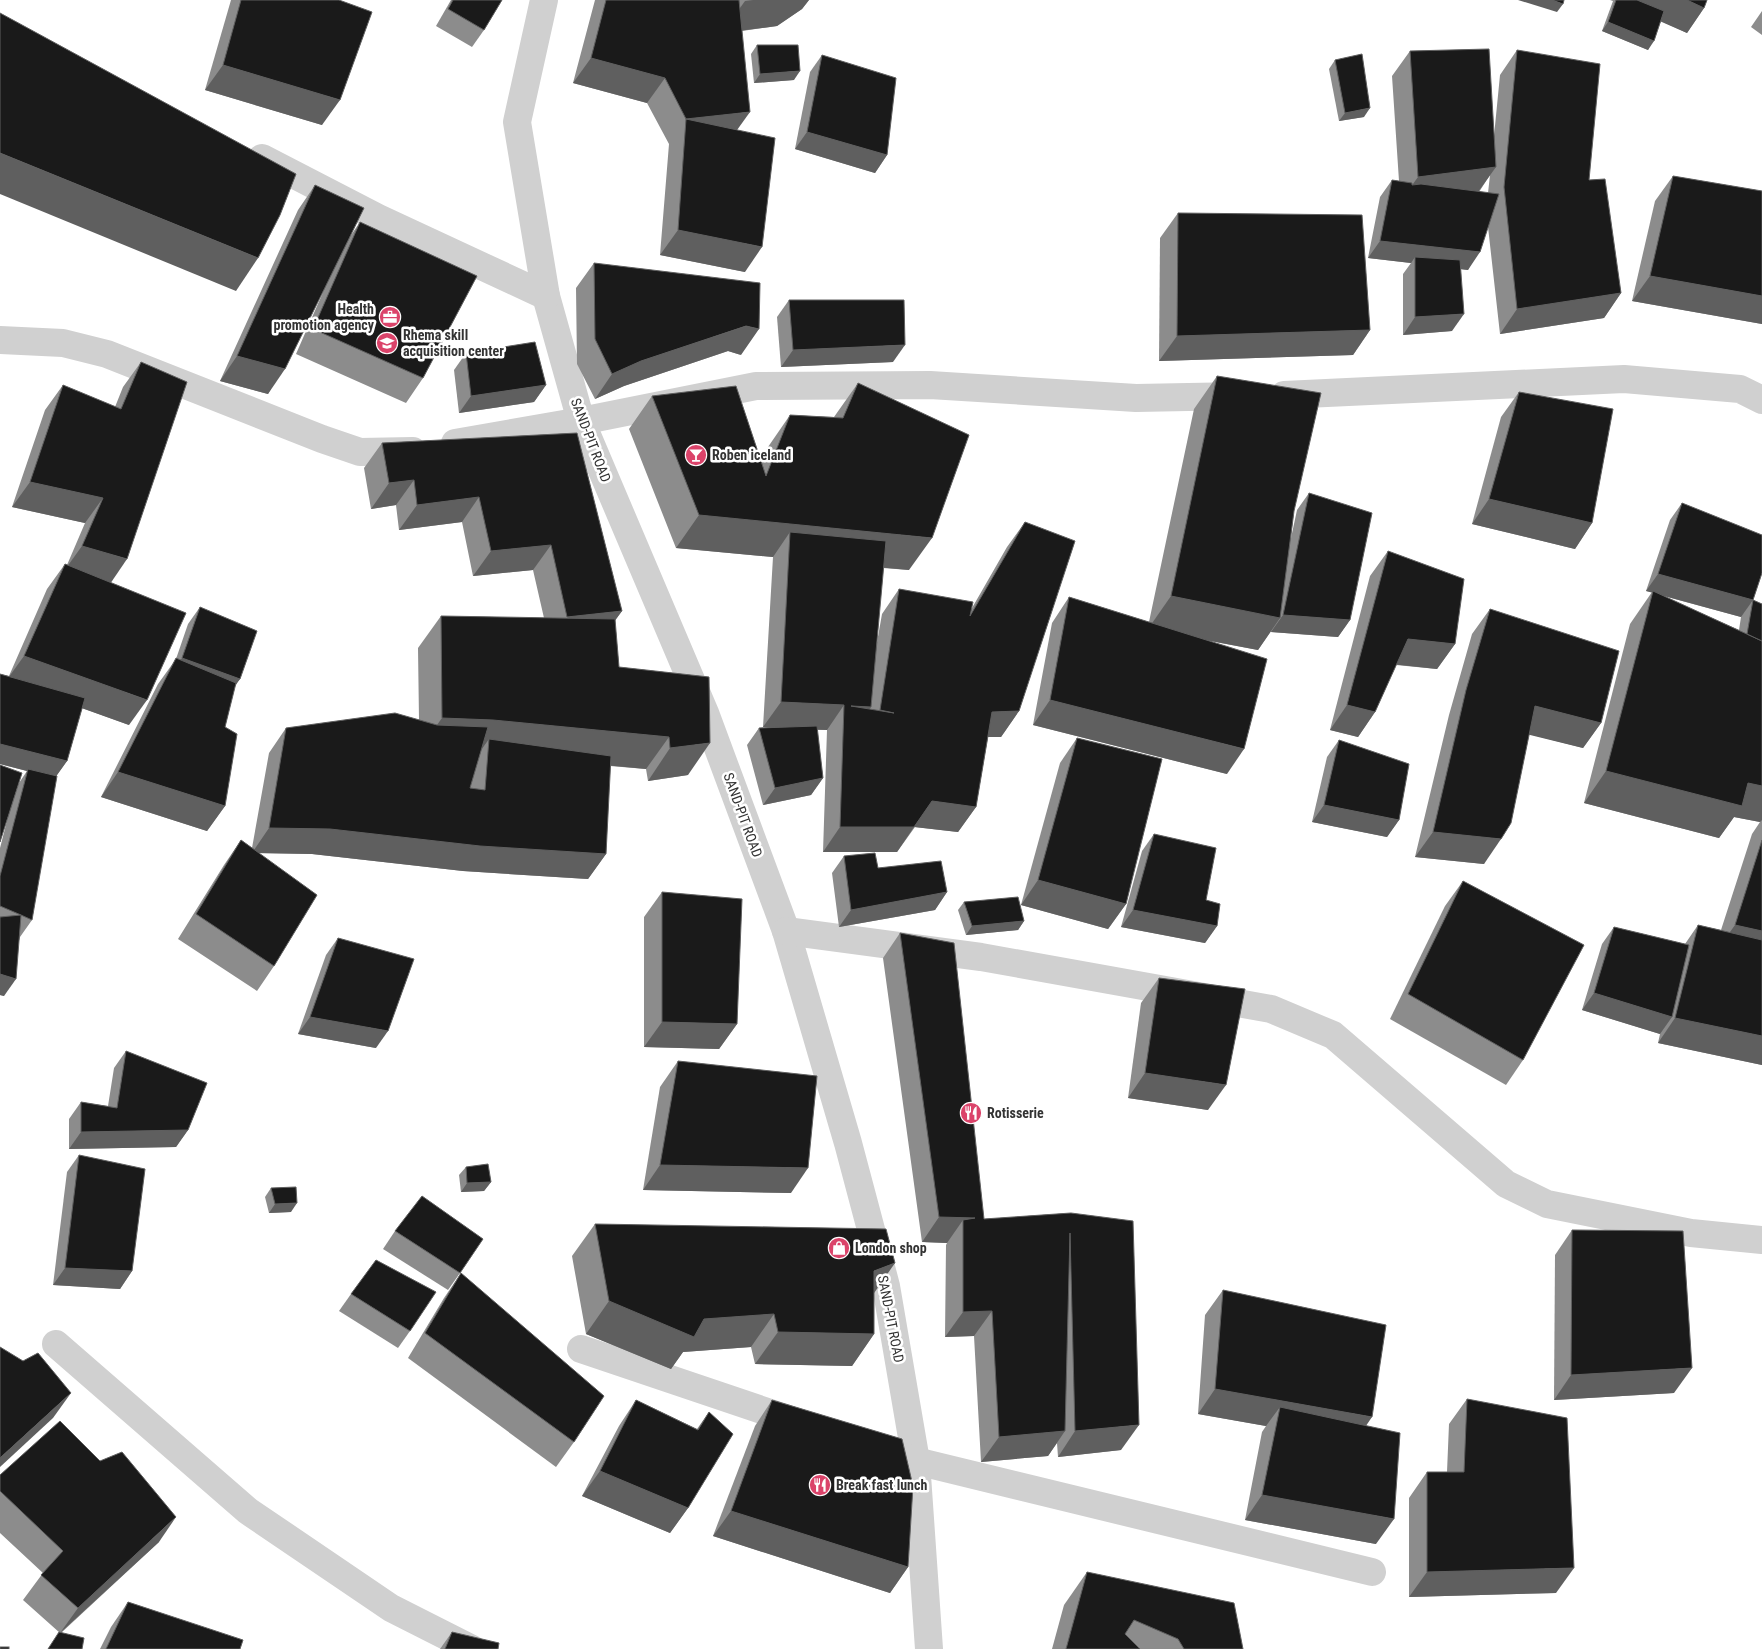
<svg xmlns="http://www.w3.org/2000/svg" width="1762" height="1649" font-family="'Roboto Condensed',sans-serif">
  <rect width="100%" height="100%" fill="#fff"/>
  <g fill="none" stroke-linecap="round" stroke-linejoin="round">
    <g stroke="#d0d0d0" stroke-width="28">
      <polyline points="544,0 517,122 546,296 581,421 705,713 786,931 848,1143 886,1286 916,1461 929,1649"/>
      <polyline points="262,158 378,218 546,296"/>
      <polyline points="0,340 63,343 107,354 322,439 360,452 413,451"/>
      <polyline points="1284,395 1624,379 1740,389 1762,400"/>
      <polyline points="455,443 581,421 756,386 930,385 1136,398 1241,396"/>
      <polyline points="786,931 981,957 1271,1009 1333,1035 1506,1184 1547,1204 1691,1233 1762,1240"/>
      <polyline points="56,1344 248,1511 391,1608 472,1649"/>
      <polyline points="581,1349 800,1423"/>
      <polyline points="900,1456 916,1461 1372,1572"/>
    </g>
  </g>
  <g fill="#8c8c8c" fill-rule="evenodd">
    <polygon points="231,0 339,0 322,125 205,90"/>
    <polygon points="451,0 502,0 484,30 472,47 436,26"/>
    <polygon points="595,0 809,0 802,9 777,26 742,31 737,129 745,272 660,255 669,144 647,103 573,83"/>
    <polygon points="1610,0 1707,0 1704,8 1687,33 1661,21 1648,50 1602,31 1613,1"/>
    <polygon points="1762,11 1762,35 1751,27"/>
    <polygon points="757,45 794,80 754,83 751,54"/>
    <path d="M1517,50L1589,180L1621,293L1604,318L1500,334L1488,227L1468,270L1461,269L1452,331L1403,335V274L1411,263L1368,258L1380,197L1392,180L1399,181L1392,76L1410,51L1494,136L1500,75ZM1490,175L1488,193L1479,192Z"/>
    <polygon points="822,55 887,155 875,173 795,149 810,72"/>
    <polygon points="1335,60 1364,117 1339,121 1329,69"/>
    <polygon points="1673,176 1762,191 1762,324 1632,301 1655,201"/>
    <polygon points="315,185 349,238 360,222 423,378 406,403 296,354 324,290 268,394 220,381 298,210"/>
    <polygon points="1178,213 1370,330 1353,355 1159,361 1160,238"/>
    <polygon points="594,263 741,355 728,351 624,386 595,399 577,364 576,288"/>
    <polygon points="789,300 893,362 781,367 777,317"/>
    <polygon points="466,353 546,385 534,402 459,413 454,370"/>
    <polygon points="141,362 110,583 129,725 82,708 67,761 56,776 32,920 20,937 4,996 0,995 0,848 9,813 19,783 27,771 0,764 0,674 9,676 47,589 65,564 67,565 85,523 12,507 45,410 63,385 115,407 123,387"/>
    <polygon points="1217,376 1294,511 1291,538 1297,510 1309,493 1350,620 1338,637 1271,632 1271,631 1258,650 1205,640 1227,774 1033,725 1052,623 1069,597 1149,622 1194,409"/>
    <polygon points="858,383 909,570 883,568 876,648 882,614 899,589 972,608 1007,547 1025,522 1019,711 1001,737 988,737 976,807 958,832 915,827 897,852 823,852 827,730 817,730 823,778 811,795 763,805 747,745 759,728 773,727 763,727 773,557 676,548 629,429 652,396 762,463 768,447 790,415 834,417"/>
    <polygon points="1519,392 1592,523 1575,549 1472,524 1501,417"/>
    <polygon points="577,433 622,611 615,620 619,667 709,677 688,775 648,781 646,769 610,766 606,854 588,879 463,871 312,854 259,853 274,966 257,991 178,939 224,865 241,840 252,848 269,753 286,728 419,720 418,648 441,616 544,618 533,570 473,576 462,522 399,530 396,505 371,509 364,468 382,443"/>
    <path d="M1682,503L1753,600L1762,604V1065L1658,1043L1660,1034L1582,1010L1602,944L1614,927L1685,944L1698,925L1721,930L1752,834L1760,822L1734,817L1719,838L1584,803L1630,624L1652,592L1646,591L1670,520ZM1660,595L1741,617L1739,630Z"/>
    <polygon points="1388,551 1455,644 1437,669 1396,665 1375,712 1358,737 1330,730 1370,576"/>
    <polygon points="200,607 240,679 235,685 225,727 225,806 207,831 101,797 158,684 176,659 188,624"/>
    <polygon points="1490,609 1601,723 1583,748 1529,734 1484,864 1415,857 1449,715 1472,634"/>
    <polygon points="1077,738 1126,904 1108,929 1021,905 1060,763"/>
    <polygon points="1339,740 1399,820 1387,837 1312,822 1327,757"/>
    <polygon points="1154,834 1206,900 1217,926 1205,943 1121,927 1142,851"/>
    <polygon points="844,856 878,868 947,892 935,910 839,927 832,873"/>
    <polygon points="1463,881 1523,1060 1506,1085 1390,1019 1445,906"/>
    <polygon points="662,892 737,1024 719,1049 644,1047 644,917"/>
    <polygon points="964,902 1024,921 1018,930 966,935 958,910"/>
    <polygon points="900,933 984,1219 1071,1213 1121,1450 1058,1457 1057,1443 1048,1456 981,1462 974,1336 945,1337 946,1245 947,1243 922,1242 883,958"/>
    <polygon points="338,938 376,1048 298,1034 326,955"/>
    <polygon points="1159,978 1208,1110 1128,1098 1141,1003"/>
    <polygon points="126,1051 188,1130 176,1147 69,1149 69,1119 81,1102 108,1106 114,1068"/>
    <polygon points="678,1061 791,1193 643,1190 660,1087"/>
    <polygon points="79,1155 132,1271 120,1289 53,1285 67,1172"/>
    <polygon points="466,1167 491,1182 484,1191 461,1192 459,1175"/>
    <polygon points="271,1188 291,1212 269,1213 265,1197"/>
    <polygon points="595,1224 874,1293 874,1334 852,1366 755,1364 751,1347 683,1352 671,1369 586,1334 572,1256"/>
    <polygon points="1572,1230 1674,1393 1554,1400 1555,1255"/>
    <polygon points="395,1231 460,1273 448,1290 383,1249"/>
    <polygon points="461,1273 574,1442 556,1467 408,1358 444,1298"/>
    <polygon points="1223,1290 1366,1426 1376,1544 1245,1520 1262,1432 1266,1426 1198,1414 1205,1315"/>
    <polygon points="351,1294 410,1331 398,1348 339,1311"/>
    <polygon points="1467,1399 1556,1593 1409,1597 1409,1498 1427,1472 1447,1472 1449,1424"/>
    <polygon points="636,1400 697,1429 709,1412 688,1508 670,1533 582,1496 619,1426"/>
    <polygon points="772,1400 908,1567 890,1593 713,1536 755,1426"/>
    <polygon points="0,1475 159,1542 61,1633 60,1633 23,1600 43,1573 0,1533"/>
    <polygon points="1087,1572 1243,1649 1052,1649 1064,1605"/>
    <polygon points="128,1602 240,1649 100,1649 111,1627"/>
    <polygon points="452,1632 498,1649 440,1649"/>
  </g>
  <g fill="#5f5f5f">
    <polygon points="753,0 809,0 802,9 777,26 722,33 745,1"/>
    <polygon points="1518,0 1552,0 1563,4 1557,12"/>
    <polygon points="1616,0 1687,0 1704,8 1687,33 1616,2"/>
    <polygon points="1608,22 1654,41 1648,50 1602,31"/>
    <polygon points="591,58 665,78 647,103 573,83"/>
    <polygon points="223,65 340,100 322,125 205,90"/>
    <polygon points="800,71 794,80 754,83 760,74"/>
    <polygon points="1370,108 1364,117 1339,121 1345,113"/>
    <polygon points="750,112 732,137 686,119"/>
    <polygon points="807,132 887,155 875,173 795,149"/>
    <polygon points="0,153 258,258 236,291 0,194"/>
    <polygon points="1496,167 1478,192 1400,202 1418,177"/>
    <polygon points="678,230 762,247 745,272 660,255"/>
    <polygon points="1380,241 1480,252 1468,270 1415,264 1415,257 1411,263 1368,258"/>
    <polygon points="1650,276 1762,296 1762,324 1632,301"/>
    <polygon points="1621,293 1604,318 1500,334 1517,309"/>
    <polygon points="1464,314 1452,331 1403,335 1415,317"/>
    <polygon points="746,326 759,329 741,355 728,351 624,386 595,399 612,374 641,361"/>
    <polygon points="1370,330 1353,355 1159,361 1177,336"/>
    <polygon points="905,345 893,362 781,367 793,350"/>
    <polygon points="237,356 285,369 268,394 220,381"/>
    <polygon points="546,385 534,402 459,413 471,396"/>
    <polygon points="414,480 396,505 371,509 389,483"/>
    <polygon points="30,482 103,498 85,523 12,507"/>
    <polygon points="479,497 462,522 399,530 417,505"/>
    <polygon points="1489,499 1592,523 1575,549 1472,524"/>
    <polygon points="699,515 932,538 909,570 789,559 790,532 773,557 676,548"/>
    <polygon points="551,545 533,570 473,576 491,551"/>
    <polygon points="82,546 127,559 110,584 64,571"/>
    <polygon points="1658,574 1753,600 1741,617 1646,591"/>
    <polygon points="1171,596 1280,618 1258,650 1148,629"/>
    <polygon points="622,611 604,636 567,617"/>
    <polygon points="1283,615 1350,620 1338,637 1271,632"/>
    <polygon points="1408,639 1455,644 1437,669 1391,664"/>
    <polygon points="24,656 147,700 129,725 6,681"/>
    <polygon points="182,658 240,679 228,696 170,675"/>
    <polygon points="1050,700 1244,749 1227,774 1033,725"/>
    <polygon points="781,702 844,705 827,730 763,727"/>
    <polygon points="1347,705 1375,712 1358,737 1330,730"/>
    <polygon points="851,706 871,707 853,732"/>
    <polygon points="1535,706 1601,723 1583,748 1518,732"/>
    <polygon points="1019,711 1001,737 974,737 992,712"/>
    <polygon points="442,718 493,720 669,737 646,769 488,754 489,739 479,753 419,750"/>
    <polygon points="710,743 688,775 648,781 670,748"/>
    <polygon points="0,744 67,761 55,778 28,769 27,771 0,764"/>
    <polygon points="1606,771 1748,783 1762,786 1762,820 1760,822 1734,817 1719,838 1584,803"/>
    <polygon points="118,772 225,806 207,831 101,797"/>
    <polygon points="823,778 811,795 763,805 775,788"/>
    <polygon points="932,801 976,807 958,832 914,827"/>
    <polygon points="1324,805 1399,820 1387,837 1312,822"/>
    <polygon points="840,827 914,827 897,852 823,852"/>
    <polygon points="269,828 330,829 606,854 588,879 463,871 312,854 252,853"/>
    <polygon points="1433,832 1501,839 1484,864 1415,857"/>
    <polygon points="1038,880 1126,904 1108,929 1021,905"/>
    <polygon points="947,892 935,910 839,927 851,910"/>
    <polygon points="1133,910 1217,926 1205,943 1121,927"/>
    <polygon points="1024,921 1018,930 966,935 972,926"/>
    <polygon points="1735,925 1762,931 1762,969 1712,957"/>
    <polygon points="0,974 16,979 4,996 0,995"/>
    <polygon points="1594,993 1672,1017 1660,1034 1582,1010"/>
    <polygon points="310,1017 388,1031 376,1048 298,1034"/>
    <polygon points="1675,1018 1762,1036 1762,1065 1658,1043"/>
    <polygon points="662,1022 737,1024 719,1049 644,1047"/>
    <polygon points="1145,1073 1226,1085 1208,1110 1128,1098"/>
    <polygon points="188,1130 176,1147 69,1149 81,1132"/>
    <polygon points="660,1165 808,1168 791,1193 643,1190"/>
    <polygon points="491,1182 484,1191 461,1192 467,1183"/>
    <polygon points="297,1203 291,1212 269,1213 275,1204"/>
    <polygon points="939,1217 975,1218 963,1220 947,1243 922,1242"/>
    <polygon points="895,1263 872,1296 874,1271"/>
    <polygon points="65,1268 132,1271 120,1289 53,1285"/>
    <polygon points="609,1301 704,1319 774,1314 751,1347 683,1352 671,1369 586,1334"/>
    <polygon points="992,1311 974,1336 945,1337 963,1312"/>
    <polygon points="778,1332 874,1334 852,1366 755,1364"/>
    <polygon points="1692,1368 1674,1393 1554,1400 1571,1375"/>
    <polygon points="1215,1389 1372,1417 1355,1442 1280,1407 1266,1426 1198,1414"/>
    <polygon points="71,1393 53,1418 0,1467 0,1458"/>
    <polygon points="1139,1425 1121,1450 1058,1457 1075,1431"/>
    <polygon points="1065,1431 1048,1456 981,1462 999,1437"/>
    <polygon points="600,1471 688,1508 670,1533 582,1496"/>
    <polygon points="1262,1495 1394,1519 1376,1544 1245,1520"/>
    <polygon points="731,1511 908,1567 890,1593 713,1536"/>
    <polygon points="176,1517 159,1542 60,1633 78,1608"/>
    <polygon points="1574,1568 1556,1593 1409,1597 1427,1572"/>
  </g>
  <g fill="#1a1a1a" stroke="#5f5f5f">
    <polygon points="241,0 339,0 372,12 340,100 223,65"/>
    <polygon points="453,0 502,0 484,30 448,9"/>
    <polygon points="606,0 739,0 750,112 686,119 775,138 762,247 678,230 686,119 665,78 591,58"/>
    <polygon points="1552,0 1564,0 1563,4"/>
    <polygon points="1616,0 1637,0 1664,11 1654,41 1608,22"/>
    <polygon points="1687,0 1707,0 1704,8"/>
    <polygon points="0,13 296,174 280,215 258,258 0,153"/>
    <polygon points="757,45 798,45 800,71 760,74"/>
    <polygon points="1489,49 1496,167 1418,177 1410,51"/>
    <polygon points="1517,50 1600,64 1589,180 1605,179 1621,293 1517,309 1504,187"/>
    <polygon points="1362,54 1370,108 1345,113 1335,60"/>
    <polygon points="822,55 896,78 887,155 807,132"/>
    <polygon points="1673,176 1762,191 1762,296 1650,276"/>
    <polygon points="1392,180 1412,183 1412,185 1421,184 1499,194 1480,252 1380,241"/>
    <polygon points="315,185 364,208 285,369 237,356"/>
    <polygon points="1178,213 1362,215 1370,330 1177,336"/>
    <polygon points="360,222 477,276 423,378 313,329"/>
    <polygon points="1415,257 1460,260 1464,314 1415,317"/>
    <polygon points="594,263 760,283 759,329 746,326 641,361 612,374 595,339"/>
    <polygon points="789,300 904,300 905,345 793,350"/>
    <polygon points="535,342 546,385 471,396 466,353"/>
    <polygon points="141,362 187,382 127,559 82,546 103,498 30,482 63,385 121,409"/>
    <polygon points="1217,376 1321,393 1294,511 1280,618 1171,596"/>
    <polygon points="858,383 969,435 932,538 699,515 652,396 736,386 766,476 790,415 843,418"/>
    <polygon points="1519,392 1613,409 1592,523 1489,499"/>
    <polygon points="577,433 622,611 567,617 551,545 491,551 479,497 417,505 414,480 389,483 382,443"/>
    <polygon points="1309,493 1372,513 1350,620 1283,615"/>
    <polygon points="1682,503 1762,535 1762,573 1753,600 1658,574"/>
    <polygon points="1025,522 1075,541 1019,711 992,712 976,807 932,801 914,827 840,827 844,705 781,702 790,532 886,541 871,707 851,706 894,713 880,710 899,589 973,602 970,616"/>
    <polygon points="1388,551 1464,579 1455,644 1408,639 1375,712 1347,705"/>
    <polygon points="65,564 186,613 147,700 24,656"/>
    <polygon points="1653,591 1762,641 1762,786 1748,783 1742,806 1606,771"/>
    <polygon points="1069,597 1267,659 1244,749 1050,700"/>
    <polygon points="1753,600 1762,604 1762,641 1747,634"/>
    <polygon points="200,607 257,631 240,679 182,658"/>
    <polygon points="1490,609 1619,651 1601,723 1535,706 1511,823 1501,839 1433,832 1466,690"/>
    <polygon points="441,616 615,619 619,667 709,677 710,743 670,748 669,737 493,720 442,718"/>
    <polygon points="176,658 236,683 225,727 237,734 225,806 118,772"/>
    <polygon points="0,674 85,698 67,761 0,744"/>
    <polygon points="395,713 437,725 488,727 470,788 485,790 489,739 611,756 606,854 480,846 330,829 269,828 286,728"/>
    <polygon points="817,726 823,778 775,788 759,728"/>
    <polygon points="1077,738 1162,759 1126,904 1038,880"/>
    <polygon points="1339,740 1409,764 1399,820 1324,805"/>
    <polygon points="0,765 22,773 0,842"/>
    <polygon points="28,769 57,776 32,920 21,915 16,979 0,974 0,917 21,915 0,906 0,876"/>
    <polygon points="1154,834 1216,848 1206,900 1220,904 1217,926 1133,910"/>
    <polygon points="241,840 317,895 274,966 196,914"/>
    <polygon points="1762,840 1762,931 1735,925"/>
    <polygon points="875,853 878,868 941,861 947,892 851,910 844,856"/>
    <polygon points="1463,881 1584,945 1523,1060 1408,994"/>
    <polygon points="662,892 742,899 737,1024 662,1022"/>
    <polygon points="1018,897 1024,921 972,926 964,902"/>
    <polygon points="1698,925 1762,940 1762,1036 1675,1018"/>
    <polygon points="1614,927 1689,945 1672,1017 1594,993"/>
    <polygon points="900,933 954,943 984,1219 1071,1213 1133,1221 1139,1425 1075,1431 1070,1233 1065,1431 999,1437 992,1311 963,1312 963,1220 975,1218 939,1217"/>
    <polygon points="338,938 414,959 388,1031 310,1017"/>
    <polygon points="1159,978 1245,989 1226,1085 1145,1073"/>
    <polygon points="126,1051 207,1083 188,1130 81,1132 81,1102 117,1108"/>
    <polygon points="678,1061 817,1076 808,1168 660,1165"/>
    <polygon points="79,1155 145,1169 132,1271 65,1268"/>
    <polygon points="488,1164 491,1182 467,1183 466,1167"/>
    <polygon points="296,1187 297,1203 275,1204 271,1188"/>
    <polygon points="422,1196 483,1239 460,1273 395,1231"/>
    <polygon points="595,1224 886,1229 895,1263 874,1271 874,1334 778,1332 774,1314 704,1319 694,1337 609,1301"/>
    <polygon points="1572,1230 1683,1231 1692,1368 1571,1375"/>
    <polygon points="376,1260 436,1292 410,1331 351,1294"/>
    <polygon points="461,1273 604,1396 574,1442 425,1333"/>
    <polygon points="1223,1290 1386,1325 1372,1417 1215,1389"/>
    <polygon points="0,1347 23,1361 38,1353 71,1393 0,1458"/>
    <polygon points="1467,1399 1567,1418 1574,1568 1427,1572 1427,1472 1464,1472"/>
    <polygon points="636,1400 698,1430 709,1412 733,1434 688,1508 600,1471"/>
    <polygon points="772,1400 902,1439 913,1486 908,1567 731,1511"/>
    <polygon points="1280,1407 1400,1433 1394,1519 1262,1495"/>
    <polygon points="60,1421 100,1461 122,1452 176,1517 78,1608 41,1575 63,1551 0,1491 0,1475"/>
    <polygon points="1087,1572 1234,1603 1243,1649 1184,1649 1178,1639 1134,1620 1125,1634 1140,1649 1066,1649"/>
    <polygon points="128,1602 243,1640 240,1649 106,1649"/>
    <polygon points="59,1632 84,1638 82,1649 48,1649"/>
    <polygon points="452,1632 499,1643 498,1649 445,1649"/>
    <rect x="0" y="1647" width="9" height="2"/>
  </g>
  <defs>
    <g id="office-disc" transform="scale(1.125)"><circle r="9.5" fill="#db436a" stroke="#fff"/><path d="M-6-3h4V-5.5h4V-3h4V5H-6ZM-1-4.5V-3h2v-1.5ZM-6 0V1H6V0Z" fill="#fff"/></g>
    <g id="university-disc" transform="scale(1.125)"><circle r="9.5" fill="#db436a" stroke="#fff"/><path d="M0-5L7-2L0 1L-7-2ZM-4 1L0 2.5L4 1V4Q0 6-4 4Z" fill="#fff"/></g>
    <g id="bar-disc" transform="scale(1.125)"><circle r="9.5" fill="#db436a" stroke="#fff"/><path d="M-6-5H6L.8 .8V4.5H3.5V6h-7V4.5H-.8V.8Z" fill="#fff"/></g>
    <g id="restaurant-disc" transform="scale(1.125)"><circle r="9.5" fill="#db436a" stroke="#fff"/><path d="M-5-6h1v4h1v-4h1v4h1v-4h1v5L-1.5 .5V6h-2V.5L-5-1ZM5-6V6H3V1.5H1.5Q1.5-4 5-6Z" fill="#fff"/></g>
    <g id="shop-disc" transform="scale(1.125)"><circle r="9.5" fill="#db436a" stroke="#fff"/><path d="M-5-2.5h2.3a2.7 3.5 0 0 1 5.4 0H5L5.5 6h-11ZM-1.5-2.5h3a1.5 2.3 0 0 0-3 0Z" fill="#fff"/></g>
  </defs>
  <g fill-rule="evenodd">
    <use href="#office-disc" x="390" y="317"/>
    <use href="#university-disc" x="387" y="343"/>
    <use href="#bar-disc" x="696" y="455"/>
    <use href="#restaurant-disc" x="971" y="1113"/>
    <use href="#shop-disc" x="839" y="1248"/>
    <use href="#restaurant-disc" x="820" y="1485"/>
  </g>
  <g text-anchor="middle" dominant-baseline="central" stroke-width="5" stroke-linejoin="round" paint-order="stroke">
    <g font-size="14" font-weight="bold" fill="#333" stroke="#fff" text-anchor="start">
      <text x="374" y="309" text-anchor="end">Health<tspan x="374" dy="16">promotion agency</tspan></text>
      <text x="403" y="335">Rhema skill<tspan x="403" dy="16">acquisition center</tspan></text>
      <text x="712" y="455">Roben iceland</text>
      <text x="987" y="1113">Rotisserie</text>
      <text x="855" y="1248">London shop</text>
      <text x="836" y="1485">Break fast lunch</text>
    </g>
    <g font-size="14" fill="#333" stroke="#fff">
      <text transform="translate(591 440) rotate(69)">SAND-PIT ROAD</text>
      <text transform="translate(743 815) rotate(70)">SAND-PIT ROAD</text>
      <text transform="translate(891 1319) rotate(79)">SAND-PIT ROAD</text>
    </g>
  </g>
</svg>
